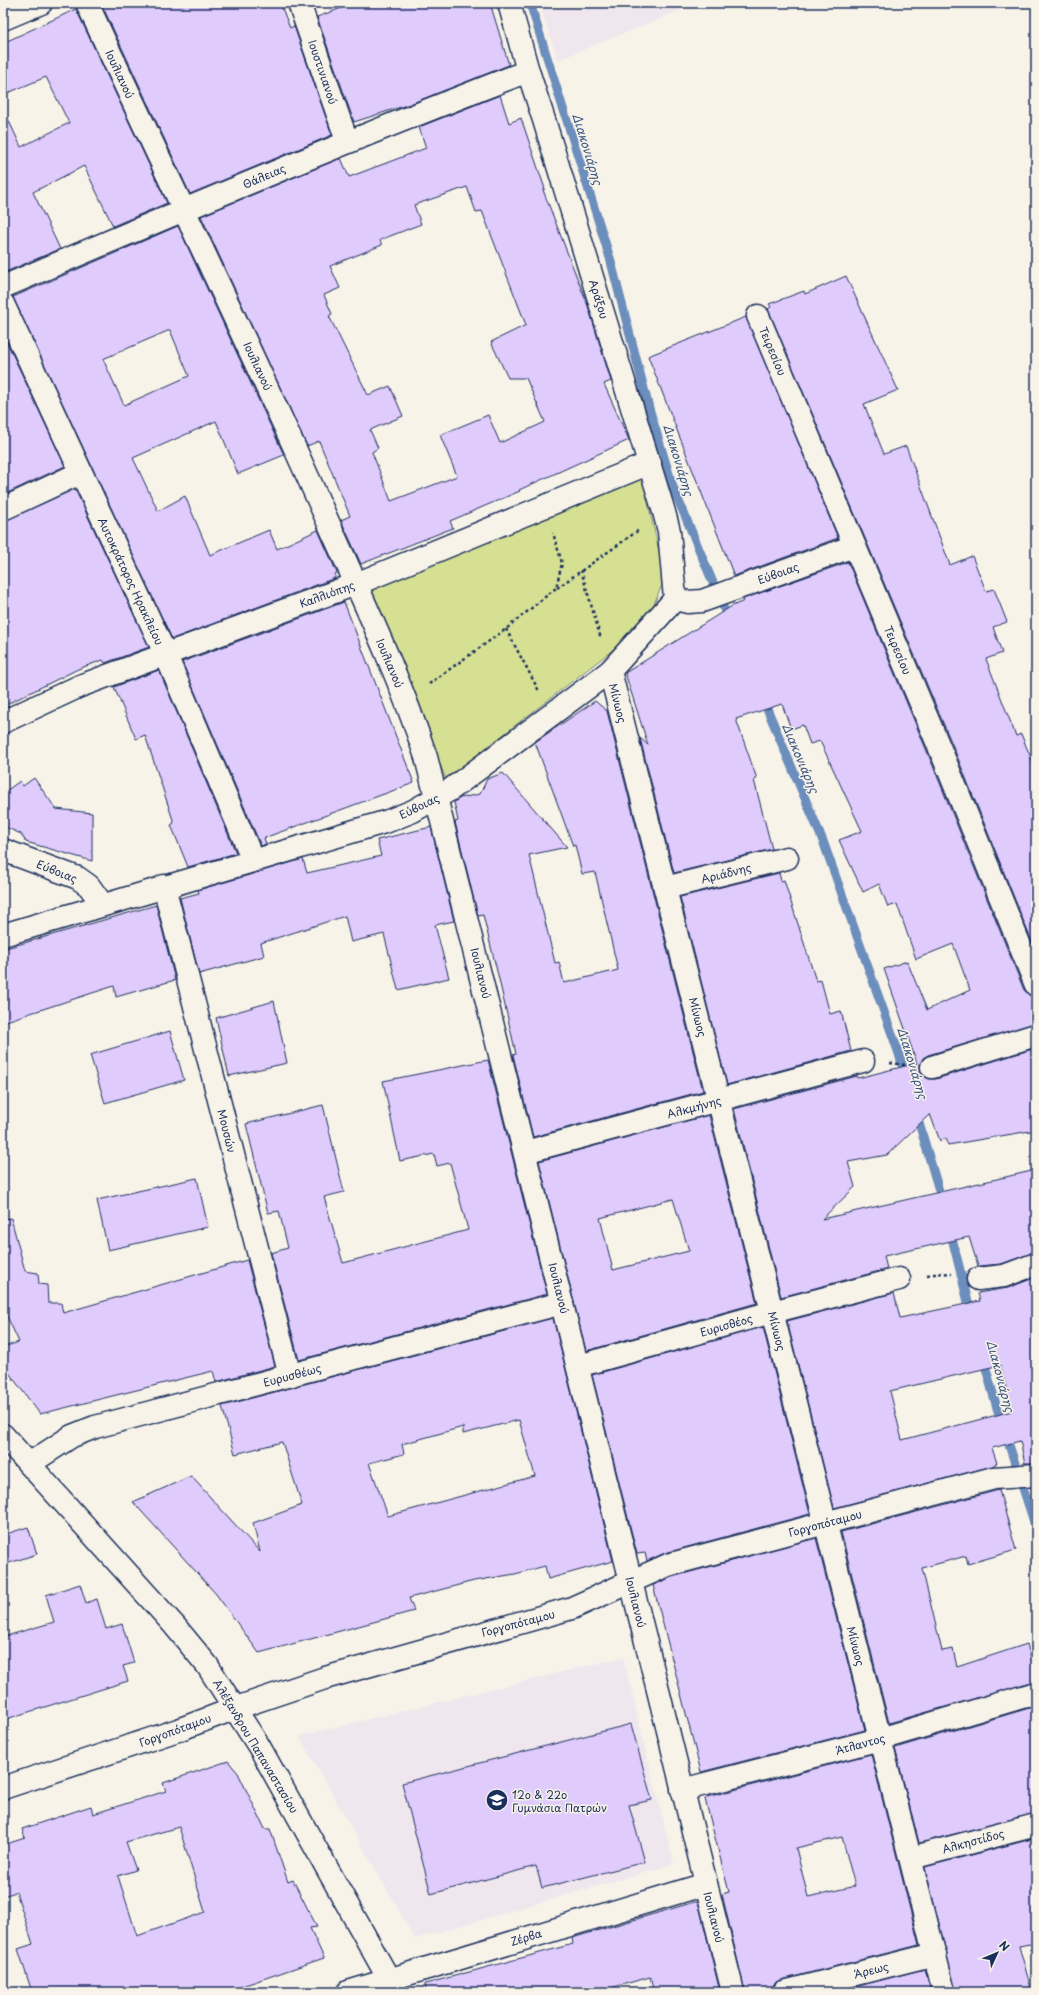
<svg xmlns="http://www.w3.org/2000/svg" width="1039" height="1995" font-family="'Playpen Sans',sans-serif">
  <rect width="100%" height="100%" fill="#f7f3e8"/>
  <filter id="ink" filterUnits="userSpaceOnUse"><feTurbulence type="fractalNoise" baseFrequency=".025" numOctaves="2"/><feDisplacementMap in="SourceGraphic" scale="8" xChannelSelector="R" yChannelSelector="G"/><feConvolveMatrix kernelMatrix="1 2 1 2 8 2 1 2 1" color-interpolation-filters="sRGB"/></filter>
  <g filter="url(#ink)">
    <g fill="#f0e7ee">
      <polygon points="539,3 699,3 558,60"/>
      <polygon points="623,1657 674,1864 415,1939 299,1736"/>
    </g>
    <polygon fill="#d5e093" stroke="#788878" points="642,476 665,578 645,625 446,779 367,587"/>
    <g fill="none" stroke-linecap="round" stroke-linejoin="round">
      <g stroke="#6c8ebd" stroke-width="9">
        <polyline points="530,3 610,258 649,408 673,487 729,621"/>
        <polyline points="763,699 823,841 898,1051 906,1077"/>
        <polyline points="916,1113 943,1204"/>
        <polyline points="950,1230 971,1314"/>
        <polyline points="983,1358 997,1408 1036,1528"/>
      </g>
    </g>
    <g fill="#dfcbfc" stroke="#1b2f5e" fill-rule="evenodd">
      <polygon points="101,3 280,3 290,28 294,26 332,135 190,194"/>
      <polygon points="355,3 490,3 509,65 410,104 354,122 317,17"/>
      <polygon points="76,9 167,203 113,226 84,166 33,192 60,249 3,273 3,108 21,147 69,123 46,77 3,95 3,43"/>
      <path d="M500,95L509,123L521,118L545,189L543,190L588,306L611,381L604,384L629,440L519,490L520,491L450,521L453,528L361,564L341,520L350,516L319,441L307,446L201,216L341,158L349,177L426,148L419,127ZM467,187L476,212L482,211L526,325L491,342L508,378H526L545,422L500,443L488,415L440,435L457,476L391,501L372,452L378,448L370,430L403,416L390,386L368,395L329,316L332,314L324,295L340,288L330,266L382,245L380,240L421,224L414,205Z"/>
      <path d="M178,226L284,455L238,474L216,421L133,458L158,511L185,496L210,555L269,530L277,549L318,530L337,573L335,574V578L172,639L13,297ZM170,330L189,376L124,405L103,359Z"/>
      <polygon points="846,276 898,390 864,404 884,454 906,446 950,565 972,556 986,591 994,589 1007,622 993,627 1002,653 986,659 1016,736 1021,734 1036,770 1036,952 955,751 768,309 771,307 769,304 804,291 805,294"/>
      <polygon points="746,317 838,538 734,576 648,356"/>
      <polygon points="3,334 65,466 3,495"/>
      <polygon points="75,489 149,647 105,663 103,660 78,669 3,706 3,521"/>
      <polygon points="848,562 931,761 1024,990 1029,995 1036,997 1036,1023 928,1055 923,1058 920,1064 920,1071 923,1076 929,1079 936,1079 1036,1048 1036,1130 948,1145 946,1138 940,1141 930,1114 887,1155 848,1162 855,1187 822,1219 1036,1170 1036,1252 1001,1264 978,1266 969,1237 884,1256 887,1269 781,1297 734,1109 857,1076 858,1078 917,1063 884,969 907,961 927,1010 970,990 953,944 916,959 897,904 888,907 879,884 863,892 839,840 862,831 820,741 810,744 803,725 791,729 782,704 736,719 757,779 754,780 772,849 674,873 640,738 648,745 625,673 732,606 744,601 743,599"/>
      <polygon points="344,602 414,783 264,838 266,844 261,846 182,662"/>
      <polygon points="159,670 236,853 188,867 171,825 174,823 145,735 136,739 114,687"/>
      <polygon points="595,701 607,711 703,1091 533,1137 513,1055 516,1054 498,975 483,915 478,916 455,822 458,821 454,802 460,798 480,794 487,779 503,773 567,847 529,855 555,963 559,962 564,983 618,970 595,872 582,874 575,845 573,846 535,742"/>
      <polygon points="34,778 56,809 92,813 92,861 26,842 21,834 3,826 3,793 20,781 23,786"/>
      <polygon points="431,827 454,921 435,925 449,978 398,990 384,934 351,942 345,916 261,943 264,956 199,974 180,898 199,893 198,890 303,859 307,873 381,856 377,840"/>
      <polygon points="779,873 781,881 784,880 816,981 821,980 830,1014 841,1011 851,1051 727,1085 680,897"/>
      <polygon points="156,905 175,980 116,997 114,986 3,1022 3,949"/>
      <polygon points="274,1001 287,1063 229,1076 216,1018"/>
      <polygon points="170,1031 184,1080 105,1103 90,1055"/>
      <polygon points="488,1060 547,1294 299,1360 271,1253 288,1248 279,1211 268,1213 246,1124 323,1105 344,1192 324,1197 343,1263 468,1230 450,1163 437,1166 434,1154 400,1161 383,1081"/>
      <path d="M709,1115L757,1303L586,1351L539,1161ZM673,1199L689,1251L613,1270L600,1218Z"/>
      <polygon points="197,1178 208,1227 108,1250 97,1200"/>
      <polygon points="11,1218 25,1271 38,1273 39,1284 47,1285 48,1303 61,1303 63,1313 247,1260 275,1366 216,1382 213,1371 40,1414 3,1365 3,1347 19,1342 3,1308 3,1219"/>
      <path d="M1036,1277V1463H1025L1020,1441L992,1448L997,1463L992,1466L834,1508L787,1321L894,1293L900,1318L980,1301L978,1293L1008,1288ZM1000,1365L1012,1411L902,1440L890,1391Z"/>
      <path d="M553,1318L613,1561L548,1579L545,1566L515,1574L474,1581L409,1598L414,1611L259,1653L216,1594L133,1502L191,1476L260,1552L253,1523L302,1505L282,1442L235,1454L222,1406ZM519,1420L535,1476L388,1516L369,1463L404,1454L402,1444L463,1427V1434Z"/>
      <polygon points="763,1327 810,1514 665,1553 647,1561 645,1553 637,1554 592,1375"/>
      <polygon points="999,1490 1016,1550 968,1564 966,1556 922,1568 942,1651 953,1649 957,1667 1027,1644 1036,1674 1036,1681 889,1723 841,1532"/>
      <polygon points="28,1527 37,1554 3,1565 3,1535"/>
      <polygon points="816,1538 865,1730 701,1772 653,1585 672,1577"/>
      <polygon points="80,1584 86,1603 97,1599 106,1629 122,1624 134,1663 123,1666 128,1681 3,1720 3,1637 54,1622 46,1595"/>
      <polygon points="1036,1706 1036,1813 919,1843 895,1748"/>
      <polygon points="631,1724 652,1800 629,1805 645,1862 542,1888 536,1866 431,1894 402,1783"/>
      <path d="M871,1754L919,1945L781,1980L775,1983L772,1992H745L722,1894L729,1892L705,1799L707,1797ZM842,1837L855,1886L808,1897L796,1848Z"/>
      <path d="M228,1761L238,1773L265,1829H270L288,1882L293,1880L317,1927L310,1928L324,1958L225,1992H32L18,1949L33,1944L16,1892L3,1896V1845L25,1838L22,1829L91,1806L93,1814L166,1791L163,1783ZM179,1827L205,1912L137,1936L118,1876L136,1870L126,1842Z"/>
      <polygon points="1036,1838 1036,1943 1019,1946 1032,1992 956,1992 925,1867"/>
      <polygon points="698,1901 720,1992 654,1992 650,1977 596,1992 426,1992 425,1984 573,1944 572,1938"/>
      <polygon points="925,1969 931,1992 835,1992"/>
    </g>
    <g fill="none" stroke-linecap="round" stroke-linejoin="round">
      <g stroke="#1b2f5e" stroke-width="25">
        <g id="minor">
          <path d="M87,3C164,170 245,336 320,504C357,587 397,670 426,757L733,1992"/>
          <polyline points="299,3 347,141"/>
          <polyline points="509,3 528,71 544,120 664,512 669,531 675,599"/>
          <path d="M3,287C177,212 351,139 528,71"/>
          <polyline points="3,304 165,653 253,860"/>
          <polyline points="758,316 943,756 1036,985"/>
          <polyline points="3,509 80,473"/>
          <polyline points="675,599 688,602 702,601 854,546"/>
          <polyline points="610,671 944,1992"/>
          <polyline points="3,722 80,686 356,584 650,463"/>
          <polyline points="3,850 78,878 89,886 102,904"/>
          <polyline points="164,886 290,1376"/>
          <polyline points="665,888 787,858"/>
          <polyline points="3,935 388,821 413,811 450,790 610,671 675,599"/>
          <polyline points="932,1067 1036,1035"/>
          <polyline points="525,1152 863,1061"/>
          <polyline points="978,1279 1004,1276 1036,1264"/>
          <polyline points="578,1366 772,1312 899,1279"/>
          <polyline points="29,1464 72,1436 95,1427 562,1303"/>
          <polyline points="3,1788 178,1730 236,1708 325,1678 572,1608 668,1565 994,1478 1036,1475"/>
          <polyline points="682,1790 880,1739 1036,1693"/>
          <polyline points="911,1858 1036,1825"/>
          <polyline points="348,1992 706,1884"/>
          <polyline points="784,1992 935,1954"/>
        </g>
      </g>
      <g stroke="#1b2f5e" stroke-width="25">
        <g id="major">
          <polyline points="3,19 41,3"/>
          <polyline points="3,1435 174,1625 207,1665 260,1748 396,1992"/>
        </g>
      </g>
      <g stroke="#1b2f5e" stroke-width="2.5" stroke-dasharray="3 3" stroke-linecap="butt">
        <polyline points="581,570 601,639"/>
        <polyline points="557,588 639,530"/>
        <polyline points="506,629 539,691"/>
        <polyline points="429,684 506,629 556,588 562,563 553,533"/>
        <polyline points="890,1063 905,1065"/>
        <polyline points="927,1275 942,1273 952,1274"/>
      </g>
      <use href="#minor" stroke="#f7f3e8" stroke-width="22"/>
      <use href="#major" stroke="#f7f3e8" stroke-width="22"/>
    </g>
  </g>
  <defs>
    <g id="school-disc" transform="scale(1.15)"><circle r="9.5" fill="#1b2f5e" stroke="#f7f3e8"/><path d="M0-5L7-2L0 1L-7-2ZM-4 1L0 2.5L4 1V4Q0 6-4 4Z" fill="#fff"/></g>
  </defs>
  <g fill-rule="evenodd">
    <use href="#school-disc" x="497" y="1800"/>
  </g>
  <g text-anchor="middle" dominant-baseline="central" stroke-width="3" stroke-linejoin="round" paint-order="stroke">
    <g font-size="11" fill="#1b2f5e" stroke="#f7f3e8">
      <text transform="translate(323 72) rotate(71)">Ιουστινιανού</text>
      <text transform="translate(120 74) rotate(65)">Ιουλιανού</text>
      <text transform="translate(264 176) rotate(-23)">Θάλειας</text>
      <text transform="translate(599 299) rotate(73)">Αράξου</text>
      <text transform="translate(773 351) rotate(67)">Τειρεσίου</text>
      <text transform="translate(258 366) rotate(65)">Ιουλιανού</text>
      <text transform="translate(778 573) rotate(-20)">Εύβοιας</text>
      <text transform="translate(131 581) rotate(65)">Αυτοκράτορος Ηρακλείου</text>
      <text transform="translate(327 594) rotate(-20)">Καλλιόπης</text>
      <text transform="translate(898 650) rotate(67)">Τειρεσίου</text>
      <text transform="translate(390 663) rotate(67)">Ιουλιανού</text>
      <text transform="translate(618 703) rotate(76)">Μίνωος</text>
      <text transform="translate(419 806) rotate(-26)">Εύβοιας</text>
      <text transform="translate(57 871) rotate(22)">Εύβοιας</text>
      <text transform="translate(726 873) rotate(-14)">Αριάδνης</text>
      <text transform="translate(481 973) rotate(76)">Ιουλιανού</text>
      <text transform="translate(698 1017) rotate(76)">Μίνωος</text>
      <text transform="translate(694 1107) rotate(-15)">Αλκμήνης</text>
      <text transform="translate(227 1131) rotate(76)">Μουσών</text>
      <text transform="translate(559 1288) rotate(76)">Ιουλιανού</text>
      <text transform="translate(726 1325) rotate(-16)">Ευρισθέος</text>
      <text transform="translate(777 1331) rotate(76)">Μίνωος</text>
      <text transform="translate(292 1375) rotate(-15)">Ευρυσθέως</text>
      <text transform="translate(825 1523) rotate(-15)">Γοργοπόταμου</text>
      <text transform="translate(636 1602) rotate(76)">Ιουλιανού</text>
      <text transform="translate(518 1623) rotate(-15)">Γοργοπόταμου</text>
      <text transform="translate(856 1646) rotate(76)">Μίνωος</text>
      <text transform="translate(175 1730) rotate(-20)">Γοργοπόταμου</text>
      <text transform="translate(860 1744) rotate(-15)">Άτλαντος</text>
      <text transform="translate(256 1746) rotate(59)">Αλέξανδρου Παπαναστασίου</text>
      <text transform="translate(973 1841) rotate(-15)">Αλκηστίδος</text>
      <text transform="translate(714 1917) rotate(76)">Ιουλιανού</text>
      <text transform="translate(526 1937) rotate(-17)">Ζέρβα</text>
      <text transform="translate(871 1970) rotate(-14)">Άρεως</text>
    </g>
    <g font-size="11" fill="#1b2f5e" stroke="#f7f3e8" text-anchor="start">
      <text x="512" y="1794">12ο &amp; 22ο<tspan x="512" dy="13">Γυμνάσια Πατρών</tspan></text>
    </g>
    <g font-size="12" font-style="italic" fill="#3d5786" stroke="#f7f3e8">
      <text transform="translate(588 149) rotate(73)">Διακονιάρης</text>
      <text transform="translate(679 460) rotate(73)">Διακονιάρης</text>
      <text transform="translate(801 758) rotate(67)">Διακονιάρης</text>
      <text transform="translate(913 1063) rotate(73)">Διακονιάρης</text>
      <text transform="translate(1001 1376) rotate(75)">Διακονιάρης</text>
    </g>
  </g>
  <rect width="1039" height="1995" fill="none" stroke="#f7f3e8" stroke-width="16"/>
  <rect x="8" y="8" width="1023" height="1979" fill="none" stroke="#1b2f5e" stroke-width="1.5" filter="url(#ink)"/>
  <g transform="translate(997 1953) rotate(46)" stroke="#f7f3e8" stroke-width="3" paint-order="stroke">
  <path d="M0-3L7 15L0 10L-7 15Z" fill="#1b2f5e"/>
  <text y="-6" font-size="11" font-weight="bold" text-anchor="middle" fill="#1b2f5e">N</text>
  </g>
</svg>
